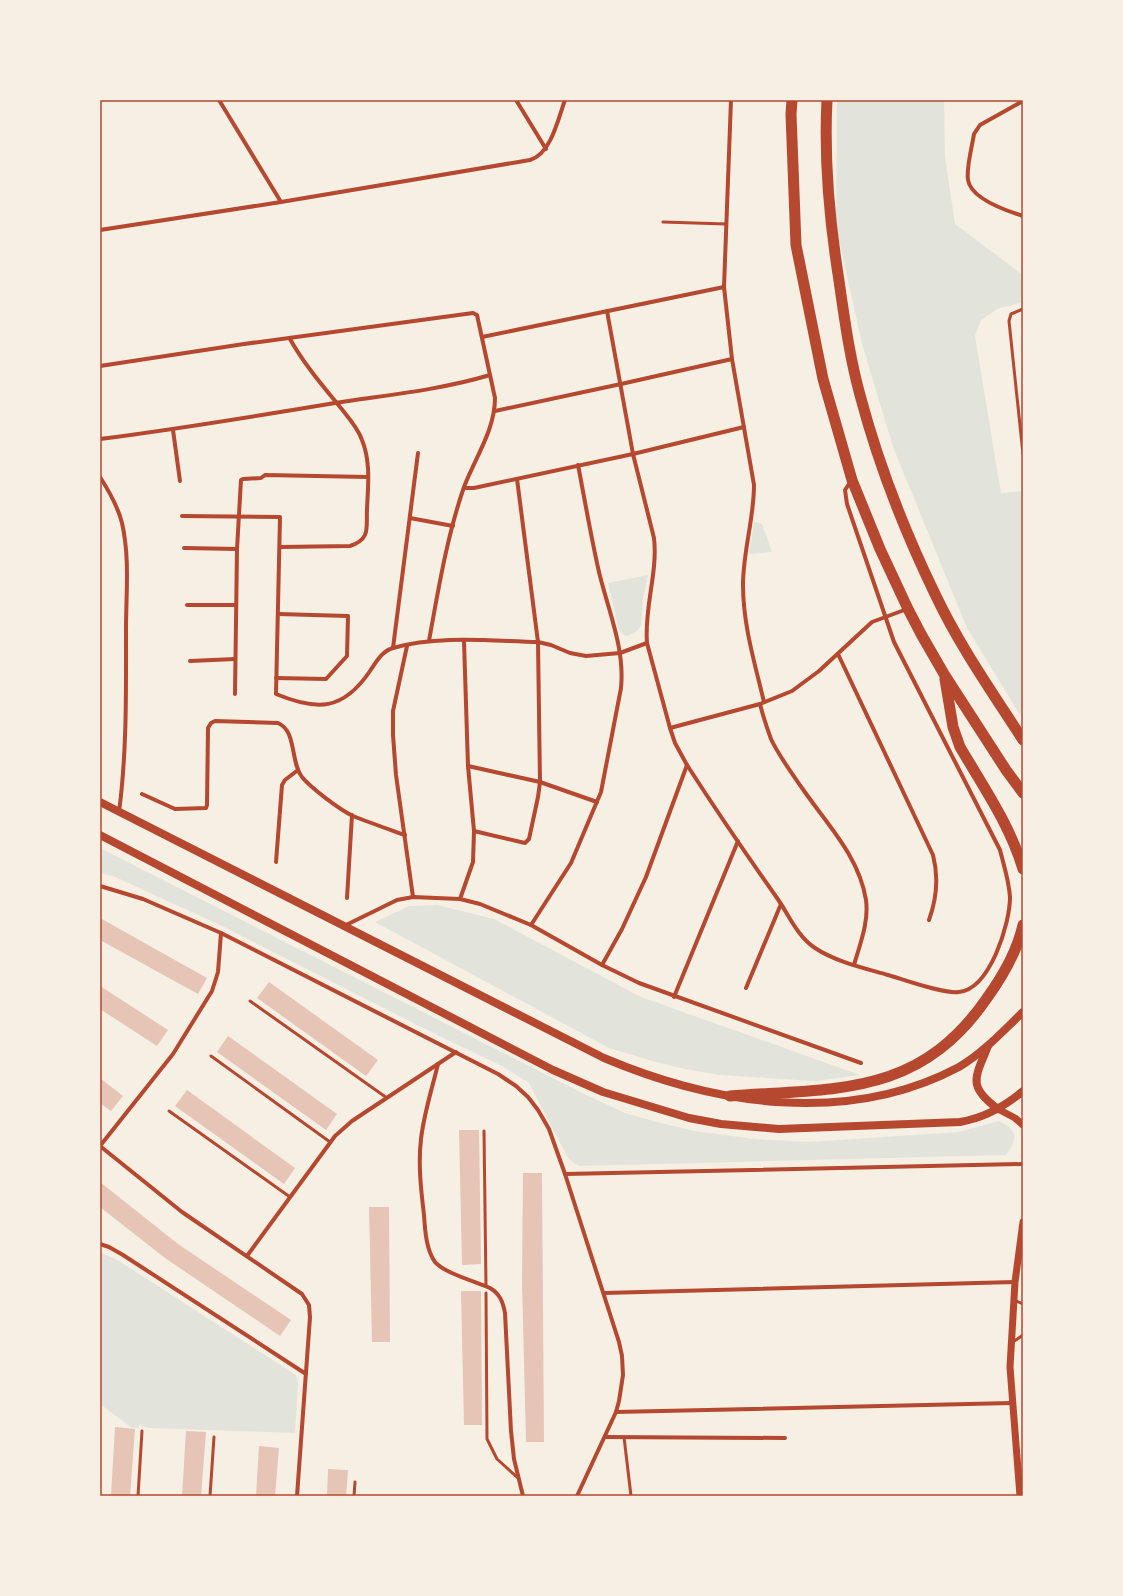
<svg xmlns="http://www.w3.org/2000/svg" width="1123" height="1596" font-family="'Titillium Web',sans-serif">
  <rect width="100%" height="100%" fill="#f6efe4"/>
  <g fill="#e2e4dc">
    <polygon points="837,100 944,100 945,157 955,224 1023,275 1023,302 997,309 981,320 975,336 1001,493 1023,491 1023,720 967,628 893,447 862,344 836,226"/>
    <polygon points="756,522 762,524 772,552 749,554 754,523"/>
    <path d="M648,575L643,600L641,626C635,634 625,641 619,630L608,583Z"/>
    <path d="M100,848L588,1096L625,1113L657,1122L694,1131L755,1139L809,1142L959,1132L999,1121C1018,1130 1018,1139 1006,1155L580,1166L575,1164L568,1158L529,1083L502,1066L437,1035L220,925L113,876L100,873Z"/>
    <polygon points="437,905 494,919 641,997 860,1075 815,1081 720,1075 680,1068 649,1060 609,1048 375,922 409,906"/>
    <polygon points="100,1252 119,1261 296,1375 298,1383 295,1433 149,1428 139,1425 139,1428 132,1428 100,1404"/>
  </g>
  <g fill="#e6c5b7">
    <polygon points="100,918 207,978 198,994 100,940"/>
    <polygon points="269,982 378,1060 366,1076 257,998"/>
    <polygon points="100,986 168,1030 157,1046 100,1009"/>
    <polygon points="228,1036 337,1114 326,1130 217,1052"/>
    <polygon points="100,1078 123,1096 111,1111 100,1103"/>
    <polygon points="187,1090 295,1168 284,1184 175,1106"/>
    <polygon points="459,1130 479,1130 481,1264 462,1265"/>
    <polygon points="523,1173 542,1173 544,1442 526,1442 522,1281"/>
    <polygon points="100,1182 178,1244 291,1320 280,1336 165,1258 100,1207"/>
    <polygon points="369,1207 389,1207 390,1342 372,1342"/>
    <polygon points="461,1291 481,1291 482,1425 464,1425"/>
    <polygon points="115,1427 135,1429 130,1496 111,1496"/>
    <polygon points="186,1431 206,1432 201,1496 182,1496"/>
    <polygon points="259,1446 279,1448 275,1496 256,1496"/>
    <polygon points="328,1469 348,1470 346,1496 327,1496"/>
  </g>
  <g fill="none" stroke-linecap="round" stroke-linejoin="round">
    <g stroke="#b5482f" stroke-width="3">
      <polyline points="663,222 726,224"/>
      <polyline points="1023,309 1011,314 1009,321 1023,454"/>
      <polyline points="250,1001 387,1098"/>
      <polyline points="211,1056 330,1142"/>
      <polyline points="169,1111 290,1197"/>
      <polyline points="484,1131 486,1286"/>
      <polyline points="486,1293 487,1439 497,1459 518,1478"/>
      <polyline points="1014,1300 1023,1304"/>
      <polyline points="1013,1342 1023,1335"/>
      <polyline points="624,1437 631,1496"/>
      <polyline points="138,1496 142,1431"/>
      <polyline points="210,1496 214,1437"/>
      <polyline points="354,1496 355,1482"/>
    </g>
    <g stroke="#b5482f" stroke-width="4">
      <polyline points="219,100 281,202"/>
      <polyline points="516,100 546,149"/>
      <path d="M731,100L724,287L732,359L754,485C754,519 743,551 743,585C743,625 755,664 764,702"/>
      <path d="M1023,101L980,125L974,134C972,147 966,168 968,180C971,199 1007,211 1023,216"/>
      <path d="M100,230L281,202L530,160C551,154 558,119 565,100"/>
      <path d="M607,311L633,454L654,538C658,573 644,607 647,643L670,728L675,743L687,765C716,810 746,854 777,898C789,915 797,936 815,948C836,962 864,968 888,975C905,980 943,994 959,992C990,989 1010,924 1010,897C1009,881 1004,866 1000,850L894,642L847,504L845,490L851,481"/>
      <polyline points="482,337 724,287"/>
      <path d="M100,366L244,344L473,313L477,315L495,398C495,430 475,458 464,487C447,536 438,591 429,641"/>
      <polyline points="495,411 621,384 732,359"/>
      <polyline points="173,430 180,481"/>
      <path d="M100,439C179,429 257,416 335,403C387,395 440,390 490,375"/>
      <path d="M100,477C109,491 118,507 122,523C130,558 126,594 126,629C126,690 127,752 119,812"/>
      <polyline points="464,488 474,488 633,454 744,427"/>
      <path d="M182,516L280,517L276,694C317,711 343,711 370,671C376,662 382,651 393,648C438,635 491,641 538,642L551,645L570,653L586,656L620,653L647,643"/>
      <polyline points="410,518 453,526"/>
      <path d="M280,547L350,546C371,539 366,528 367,509C368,486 371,462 362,440C358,428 348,417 340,407C322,385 304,364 290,339"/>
      <polyline points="184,548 237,549"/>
      <polyline points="187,605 236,605"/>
      <polyline points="407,646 393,711 393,735 396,775 413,897"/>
      <polyline points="393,648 418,453"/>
      <path d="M838,654L933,855C939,878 937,898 929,920"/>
      <polyline points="190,661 235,659"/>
      <polyline points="276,678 326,679 347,656 348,616 278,614"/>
      <polyline points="235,694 237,549 241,480 243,479 261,478 265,475 368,477"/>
      <path d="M760,704C763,716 767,728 771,739C779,756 791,772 802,788C826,823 859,856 866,900C869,922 860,944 854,965"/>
      <polyline points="670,728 760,704 792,691 819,671 872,622 907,609"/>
      <polyline points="468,766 540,782 597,802"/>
      <path d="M142,794L175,809L206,808L207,805L208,728L211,723L215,721L278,723C297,731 290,762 302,777C311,788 340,810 353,816C370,823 388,829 405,835"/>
      <polyline points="474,831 525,843 529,839 538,797 540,782 538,642 517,479"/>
      <polyline points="276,862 282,785 285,780 298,770"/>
      <polyline points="100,886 143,899 221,933 498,1074 516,1086 528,1097 538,1110 549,1129 565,1174 619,1342 622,1356 623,1375 619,1401 616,1412 577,1496"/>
      <polyline points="347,898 352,815"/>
      <polyline points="460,899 473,862 474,831 468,766 464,641"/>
      <path d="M531,925L571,863L601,792L621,688C625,648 608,610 599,572C591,537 585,501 578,465"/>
      <polyline points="344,926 397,900 413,897 460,899 480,904 531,925 602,965 639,983 861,1063"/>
      <polyline points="602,965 622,929 646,877 687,765"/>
      <polyline points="746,988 781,904"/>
      <polyline points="674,997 738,841"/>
      <path d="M438,1064C432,1089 424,1113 421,1139C418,1164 421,1190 424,1215C425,1230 426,1249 435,1262C444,1273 477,1282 490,1288C500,1294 503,1302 505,1313L511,1431L514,1459L523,1496"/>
      <polyline points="100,1146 182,1212 302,1294 309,1305 310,1317 297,1496"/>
      <polyline points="100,1146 173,1054 212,991 218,972 221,933"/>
      <polyline points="565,1174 1023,1164"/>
      <polyline points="100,1244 109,1247 123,1255 306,1374"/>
      <polyline points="247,1256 335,1136 352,1121 456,1052"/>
      <polyline points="604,1293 1015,1282"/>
      <polyline points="616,1412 1012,1403"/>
      <polyline points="605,1437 785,1438"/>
    </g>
    <g stroke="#b5482f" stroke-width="7">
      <polyline points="998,1109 1015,1118 1023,1125"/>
      <polyline points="1020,1496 1010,1367 1015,1282 1023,1222"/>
    </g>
    <g stroke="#b5482f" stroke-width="8">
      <path d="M100,802L604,1058C715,1105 848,1126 959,1067C983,1053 1003,1031 1023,1012"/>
      <path d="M100,835L553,1070L603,1092L689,1118L721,1124L779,1129L960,1122C984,1118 1004,1107 1023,1091"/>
      <path d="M988,1046C975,1078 967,1086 998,1109"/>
    </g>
    <g stroke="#b5482f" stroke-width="11">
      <polyline points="792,100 791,114 796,245 823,379 852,480 880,549 908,609 921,634 944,674 1006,770 1023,793"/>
      <path d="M827,100C824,158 829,216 838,274C844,315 849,355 860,395C878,463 904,530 935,594C959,645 992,692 1023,740"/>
      <path d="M945,679L953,727L960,747C983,786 1010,825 1023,869"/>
      <path d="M730,1096C837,1088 919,1097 987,998C1003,976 1017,952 1023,925"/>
    </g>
  </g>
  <rect width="1123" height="1596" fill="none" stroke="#f6efe4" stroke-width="202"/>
  <rect x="101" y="101" width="921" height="1394" fill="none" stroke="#b5482f" stroke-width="1.5"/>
</svg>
